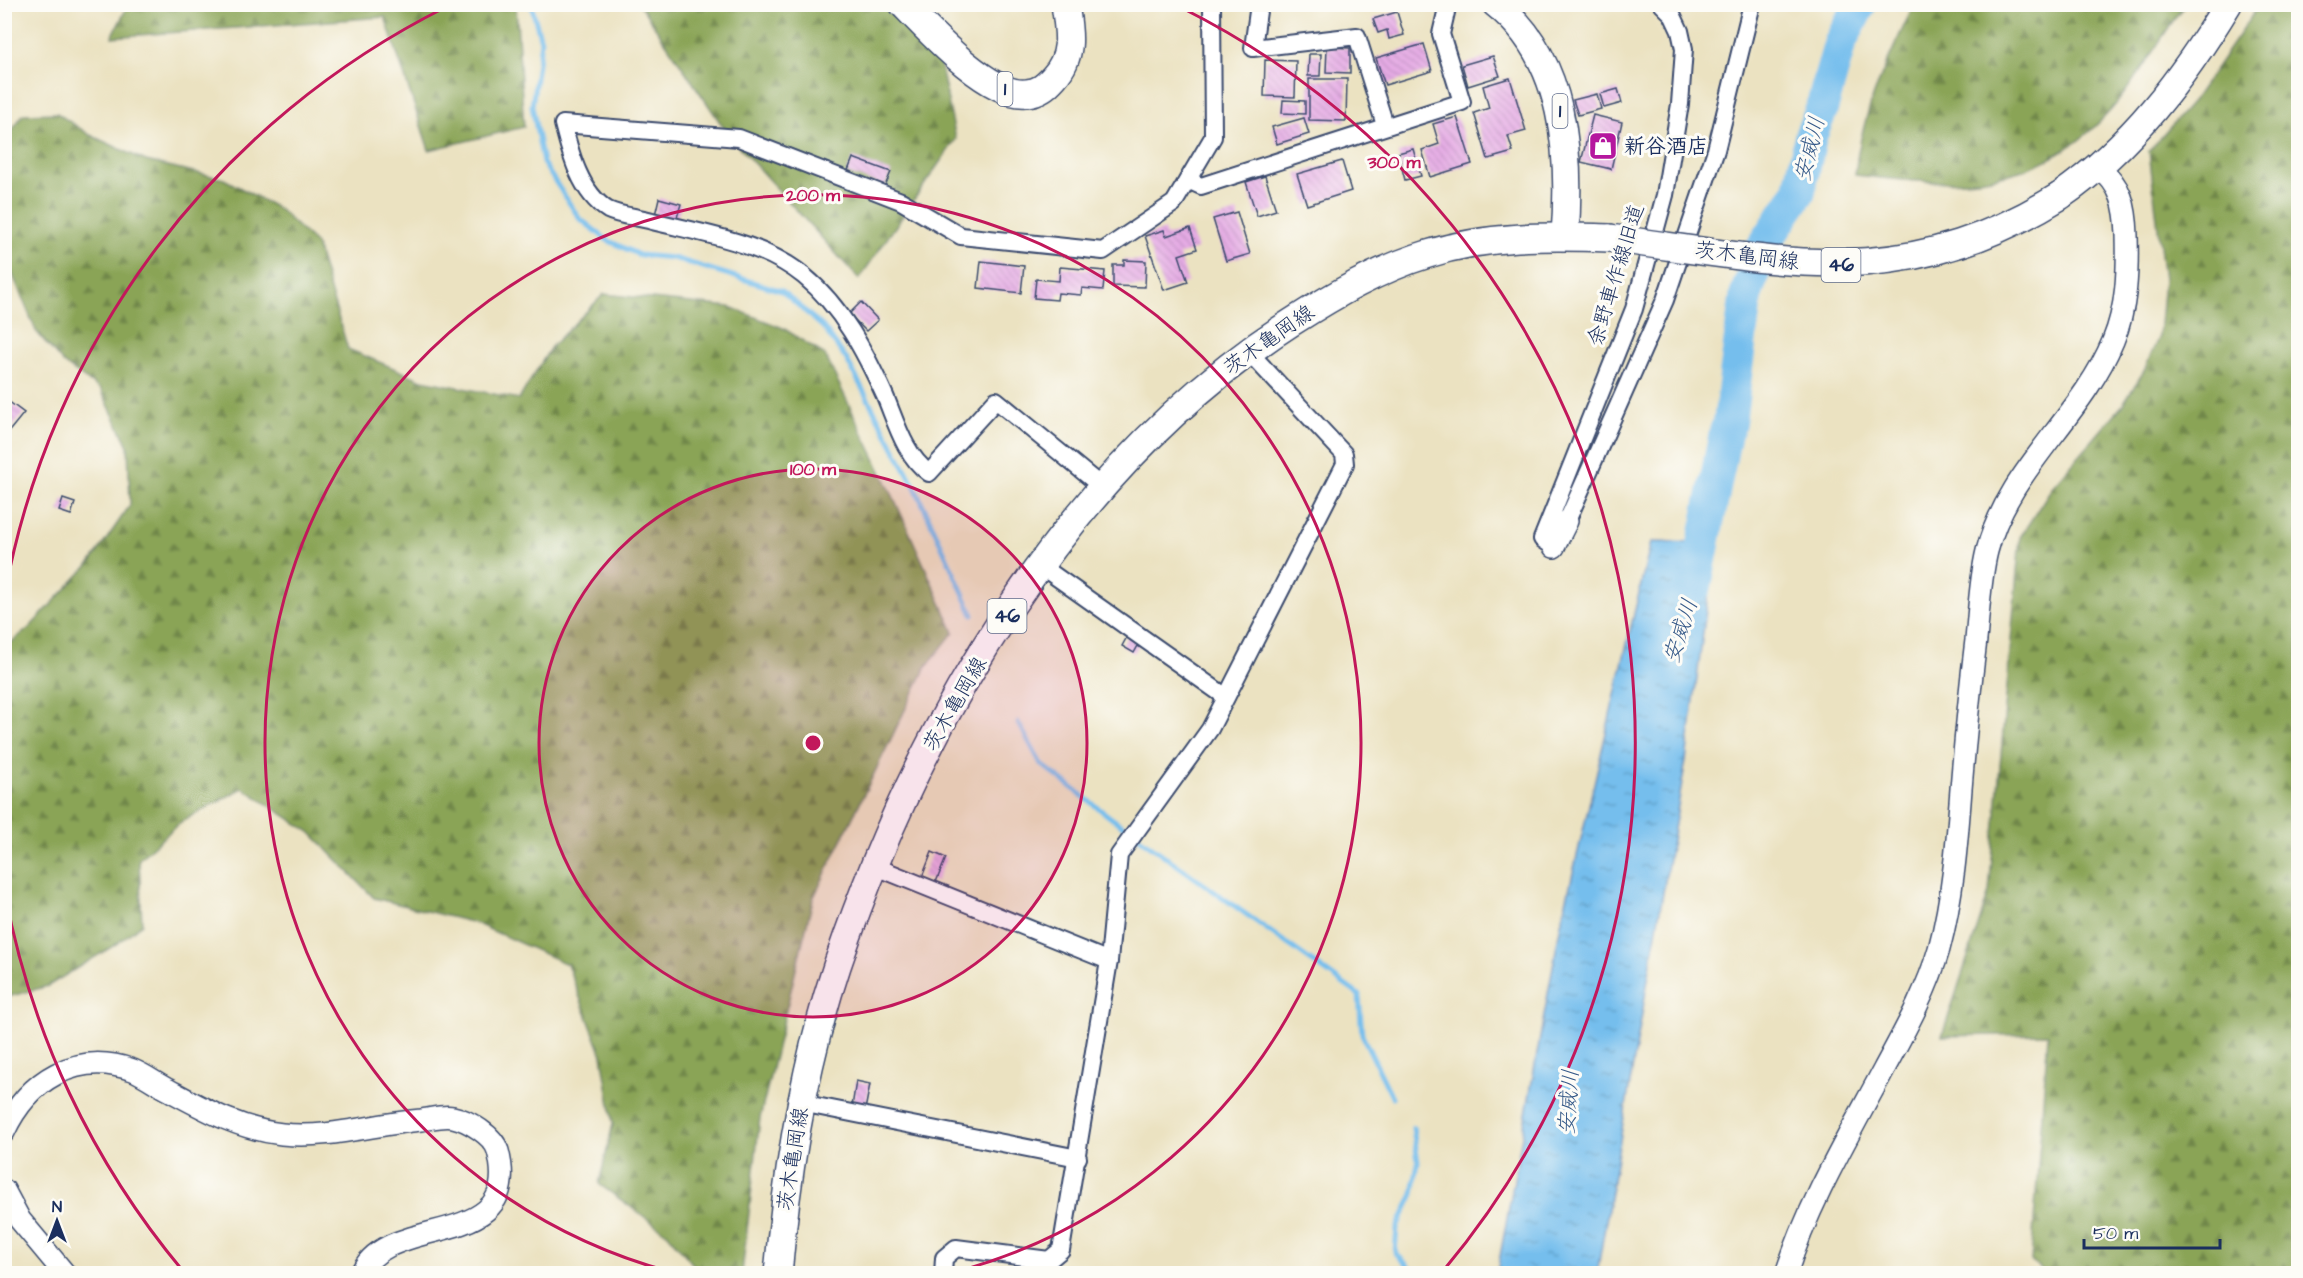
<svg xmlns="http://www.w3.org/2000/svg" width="2303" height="1278" font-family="'Architects Daughter','Klee One',sans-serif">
  <defs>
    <pattern id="forest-firs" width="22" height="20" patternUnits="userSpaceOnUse" patternTransform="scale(1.5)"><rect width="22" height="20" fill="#8aa456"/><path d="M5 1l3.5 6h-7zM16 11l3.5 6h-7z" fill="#70864a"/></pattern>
    <pattern id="water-ripples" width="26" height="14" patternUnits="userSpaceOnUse" patternTransform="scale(1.5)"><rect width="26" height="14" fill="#74beed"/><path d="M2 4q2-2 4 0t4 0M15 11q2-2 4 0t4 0" fill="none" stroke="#5e9bc3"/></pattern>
    <pattern id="building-back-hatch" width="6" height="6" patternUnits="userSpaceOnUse" patternTransform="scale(1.5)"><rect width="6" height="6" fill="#e5abe4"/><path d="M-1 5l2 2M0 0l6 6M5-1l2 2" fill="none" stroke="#c493c6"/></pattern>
  </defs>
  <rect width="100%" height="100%" fill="#fdfcf7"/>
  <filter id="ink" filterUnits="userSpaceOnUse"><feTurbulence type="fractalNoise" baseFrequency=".0167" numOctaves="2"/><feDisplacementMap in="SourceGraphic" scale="12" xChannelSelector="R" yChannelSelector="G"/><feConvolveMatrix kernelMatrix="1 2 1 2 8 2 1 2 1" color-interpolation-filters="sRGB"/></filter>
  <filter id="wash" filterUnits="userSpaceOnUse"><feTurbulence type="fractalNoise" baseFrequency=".008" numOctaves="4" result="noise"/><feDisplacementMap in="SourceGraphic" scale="24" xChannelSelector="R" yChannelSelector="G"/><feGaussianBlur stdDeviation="1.35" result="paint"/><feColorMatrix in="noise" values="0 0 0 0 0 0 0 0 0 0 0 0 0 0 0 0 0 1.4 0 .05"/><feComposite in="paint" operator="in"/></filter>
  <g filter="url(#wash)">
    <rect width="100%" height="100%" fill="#ebe2c1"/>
    <g fill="url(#forest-firs)" stroke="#526a5a" stroke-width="1.5">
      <polygon points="128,5 516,5 524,127 429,150 385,17 112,37"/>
      <polygon points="640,5 928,5 956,139 859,279 730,137"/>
      <path d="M1914,5V4L2184,5C2161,37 2137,80 2111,110C2038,192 1954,187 1855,175C1861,111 1887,62 1914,5Z"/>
      <polygon points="2259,5 2298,5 2298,1273 2046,1273 2031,1261 2048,1034 1942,1036 1989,892 2020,537 2053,486 2121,407 2144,371 2159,336 2164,280 2149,151 2193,101"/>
      <polygon points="57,113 90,135 146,161 224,179 279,209 316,244 348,349 422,380 519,399 551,347 604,294 730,307 783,328 825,355 894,498 954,632 926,667 813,899 760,1118 742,1273 700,1273 668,1234 599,1184 613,1124 602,1055 567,964 475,923 374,898 310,832 243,788 182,821 139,859 142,924 115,945 48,986 8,997 4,991 5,647 29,628 91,562 130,505 128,446 101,390 63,363 36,331 5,256 5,141 23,114"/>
    </g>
    <polygon fill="url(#water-ripples)" stroke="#4876a6" stroke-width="1.5" points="1651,542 1715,543 1686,760 1597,1273 1497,1273 1560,928"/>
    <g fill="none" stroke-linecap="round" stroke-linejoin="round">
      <g stroke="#74beed" stroke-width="5">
        <polyline points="531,4 541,41 532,106 543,163 579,218 607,240 639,255 673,258 782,291 823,327 847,360 914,485 973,615"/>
        <polyline points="1018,722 1041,764 1110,817 1359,995 1362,1035 1392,1097"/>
        <polyline points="1413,1128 1418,1162 1413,1194 1397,1228 1395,1252 1415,1274"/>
      </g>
      <polyline stroke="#74beed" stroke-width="33" points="1695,587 1726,430 1729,426 1746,295 1762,248 1799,192 1811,135 1821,111 1840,43 1860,4"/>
    </g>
    <g id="blocks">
      <g fill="url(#building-back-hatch)">
        <polygon points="1397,12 1404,35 1389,39 1387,30 1378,33 1373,19"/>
        <polygon points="1424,44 1432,71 1385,85 1376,58"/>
        <polygon points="1327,47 1350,48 1350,73 1326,72"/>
        <polygon points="1309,54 1321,54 1320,76 1308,76"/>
        <polygon points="1493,56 1500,76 1468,86 1462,65"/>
        <polygon points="1265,60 1296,61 1295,97 1264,96"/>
        <polygon points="1510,78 1526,131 1508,136 1513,152 1488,159 1474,113 1489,108 1483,86"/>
        <polygon points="1309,79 1347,79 1346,121 1309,120"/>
        <polygon points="1618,89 1622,103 1604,108 1600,94"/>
        <polygon points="1597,94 1601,109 1578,115 1573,100"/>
        <polygon points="1283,100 1305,101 1305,114 1282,113"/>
        <polygon points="1593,115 1622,122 1611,169 1581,162"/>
        <polygon points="1457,117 1472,164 1430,177 1422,150 1439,144 1433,124"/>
        <polygon points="1304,118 1309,134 1277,144 1272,127"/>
        <polygon points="1413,149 1421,176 1405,180 1398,153"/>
        <polygon points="853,158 891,172 885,186 847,173"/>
        <polygon points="1342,161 1351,191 1307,205 1297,174"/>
        <polygon points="1265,176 1276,210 1257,216 1246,182"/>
        <polygon points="659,198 681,204 676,221 655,215"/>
        <polygon points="1237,212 1250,254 1226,261 1213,219"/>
        <polygon points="1190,228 1197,249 1179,255 1188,282 1164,290 1145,236 1164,230 1166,236"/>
        <polygon points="1124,260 1146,261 1145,287 1113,286 1113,265 1124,265"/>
        <polygon points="981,261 1024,266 1021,293 978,288"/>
        <polygon points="1060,267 1105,271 1103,290 1082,288 1081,295 1058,293 1057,300 1034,298 1036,279 1059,281"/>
        <polygon points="861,302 878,320 866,331 849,314"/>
        <polygon points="4,398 24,413 6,435 4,434"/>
        <polygon points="63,499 75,503 71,515 59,511"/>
        <polygon points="1128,635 1140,642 1134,653 1122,646"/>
        <polygon points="932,852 946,858 936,882 922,877"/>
        <polygon points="856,1081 870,1084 865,1110 852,1107"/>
      </g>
    </g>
  </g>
  <g filter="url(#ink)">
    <use href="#blocks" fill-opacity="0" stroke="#3a4a6d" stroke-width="1.5"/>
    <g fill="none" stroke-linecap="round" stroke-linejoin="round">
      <g stroke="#3a4a6d" stroke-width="20">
        <g id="minor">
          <polyline points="1259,4 1253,48 1357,36 1385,125"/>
          <polyline points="1188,180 1201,186 1462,102 1441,34 1448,4"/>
          <path d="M1102,487L996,400L929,473C905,456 896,422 885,396C865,352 842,307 804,276C762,242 704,234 652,221C639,217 620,216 608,210C580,193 570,152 563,124L739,138L901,201L961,236L1103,251L1174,203L1213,137L1212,4"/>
          <polyline points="1567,521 1665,300 1716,150 1752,4"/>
          <polyline points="1554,547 1542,539 1634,309 1665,195 1680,104 1684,49 1680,31 1672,14 1662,4"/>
          <polyline points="1041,566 1226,697"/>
          <polyline points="874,866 1109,961"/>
          <polyline points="801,1103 1078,1158"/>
          <polyline points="943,1274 944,1258 956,1248 1049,1260 1061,1250 1109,961 1119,855 1210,729 1345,464 1344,454 1248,351"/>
        </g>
      </g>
      <g stroke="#3a4a6d" stroke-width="24">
        <g id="tertiary">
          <polyline points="1554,547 1567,521"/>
          <path d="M4,1132C28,1080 76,1050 133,1070C145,1075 157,1084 169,1090C206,1110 239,1129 282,1134C329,1139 374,1124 421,1120C430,1119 443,1115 453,1117C468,1120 494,1136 498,1151C525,1254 386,1211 361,1274"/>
          <polyline points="4,1190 20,1220 65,1274"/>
          <path d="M1786,1274C1809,1202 1849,1135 1884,1069C1905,1030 1927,991 1939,949C1953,897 1957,843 1961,789C1965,739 1970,689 1976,640C1979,610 1980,579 1987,551C2008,469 2081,418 2113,341C2127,308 2128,271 2127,235C2126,207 2122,185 2098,167"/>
        </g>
      </g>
      <g stroke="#3a4a6d" stroke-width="30">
        <g id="primary">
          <path d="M903,4C928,30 990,98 1027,93C1039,92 1046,86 1054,77C1074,55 1069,32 1065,4"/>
          <path d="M1496,4C1566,59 1571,156 1565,236"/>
          <path d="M2060,196C2132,146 2183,78 2228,4"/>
          <path d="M778,1274C787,1170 804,1065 837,966C920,720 1068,466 1292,322C1334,295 1379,269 1428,254C1487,235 1548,236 1609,238"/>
        </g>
      </g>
      <use href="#minor" stroke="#fff" stroke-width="16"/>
      <use href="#tertiary" stroke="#fff" stroke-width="21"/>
      <use href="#primary" stroke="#fff" stroke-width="27"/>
      <g stroke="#3a4a6d" stroke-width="30" stroke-linecap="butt">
        <path id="primary-bridge" d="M1609,238C1783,261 1900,295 2060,196"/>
      </g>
      <use href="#primary-bridge" stroke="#fff" stroke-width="27"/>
    </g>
  </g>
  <circle cx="813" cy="743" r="274" fill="#c2185b" fill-opacity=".12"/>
  <g fill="none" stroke="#c2185b" stroke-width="3">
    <circle cx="813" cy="743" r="274"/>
    <path d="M671 1272A548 548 0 1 1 955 1272"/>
    <path d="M183 1271A822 822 0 0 1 5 893M5 593A822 822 0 0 1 446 7M1180 7A822 822 0 0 1 1443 1271"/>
  </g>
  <defs>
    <g id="shop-square" transform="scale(1.5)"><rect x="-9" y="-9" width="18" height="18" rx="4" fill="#b5179e" stroke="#fdfcf7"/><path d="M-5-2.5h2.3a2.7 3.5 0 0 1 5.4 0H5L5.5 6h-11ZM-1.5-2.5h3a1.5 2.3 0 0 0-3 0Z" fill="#fff"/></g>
  </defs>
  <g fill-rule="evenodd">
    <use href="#shop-square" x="1603" y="146"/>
  </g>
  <g text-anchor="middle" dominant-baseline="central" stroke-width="6" stroke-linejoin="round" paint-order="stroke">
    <g fill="#fdfcf7" stroke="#5f6c8c" stroke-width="1.5">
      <rect x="997.5" y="72" width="15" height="34" rx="4.5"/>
      <rect x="1552.5" y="94" width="15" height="34" rx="4.5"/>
      <rect x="1821.5" y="248" width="39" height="34" rx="4.5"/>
      <rect x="987.5" y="599" width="39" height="34" rx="4.5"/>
    </g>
    <g font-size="20" font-weight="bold" fill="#1b2f5e">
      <text x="1005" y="89">1</text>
      <text x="1560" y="111">1</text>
      <text x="1841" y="265">46</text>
      <text x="1007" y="616">46</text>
    </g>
    <g font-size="21" font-weight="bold" fill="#1b2f5e" stroke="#fdfcf7" text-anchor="start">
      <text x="1624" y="146">新谷酒店</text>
    </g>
    <g font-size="21" fill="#1b2f5e" stroke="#fdfcf7">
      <text transform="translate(1747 256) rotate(7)">茨木亀岡線</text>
      <text transform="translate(1616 275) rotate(-73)">余野車作線旧道</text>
      <text transform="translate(1269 340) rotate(-35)">茨木亀岡線</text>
      <text transform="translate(955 704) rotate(-60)">茨木亀岡線</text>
      <text transform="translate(793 1159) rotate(-81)">茨木亀岡線</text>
    </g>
    <g font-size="22" font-style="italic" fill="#365a89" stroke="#fdfcf7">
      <text transform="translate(1810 149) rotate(-76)">安威川</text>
      <text transform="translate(1681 631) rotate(-72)">安威川</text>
      <text transform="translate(1569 1102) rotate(-86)">安威川</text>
    </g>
  </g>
  <circle cx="813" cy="743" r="9" fill="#c2185b" stroke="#fdfcf7" stroke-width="3"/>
  <g font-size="18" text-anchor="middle" font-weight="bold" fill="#c2185b" stroke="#fdfcf7" stroke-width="6" stroke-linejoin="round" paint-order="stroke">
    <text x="1394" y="168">300 m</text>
    <text x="813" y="201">200 m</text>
    <text x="813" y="475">100 m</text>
  </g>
  <rect width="2303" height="1278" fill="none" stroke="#fdfcf7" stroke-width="24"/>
  <g transform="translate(57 1221)" stroke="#fdfcf7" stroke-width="4.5" paint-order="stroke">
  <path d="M0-4.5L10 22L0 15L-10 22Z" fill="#1b2f5e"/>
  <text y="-9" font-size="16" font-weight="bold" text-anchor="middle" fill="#1b2f5e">N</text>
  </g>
  <path d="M2084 1239v9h136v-9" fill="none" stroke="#1b2f5e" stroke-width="3"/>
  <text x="2093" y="1239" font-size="18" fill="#1b2f5e" stroke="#fdfcf7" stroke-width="4.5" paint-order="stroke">50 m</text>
</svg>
